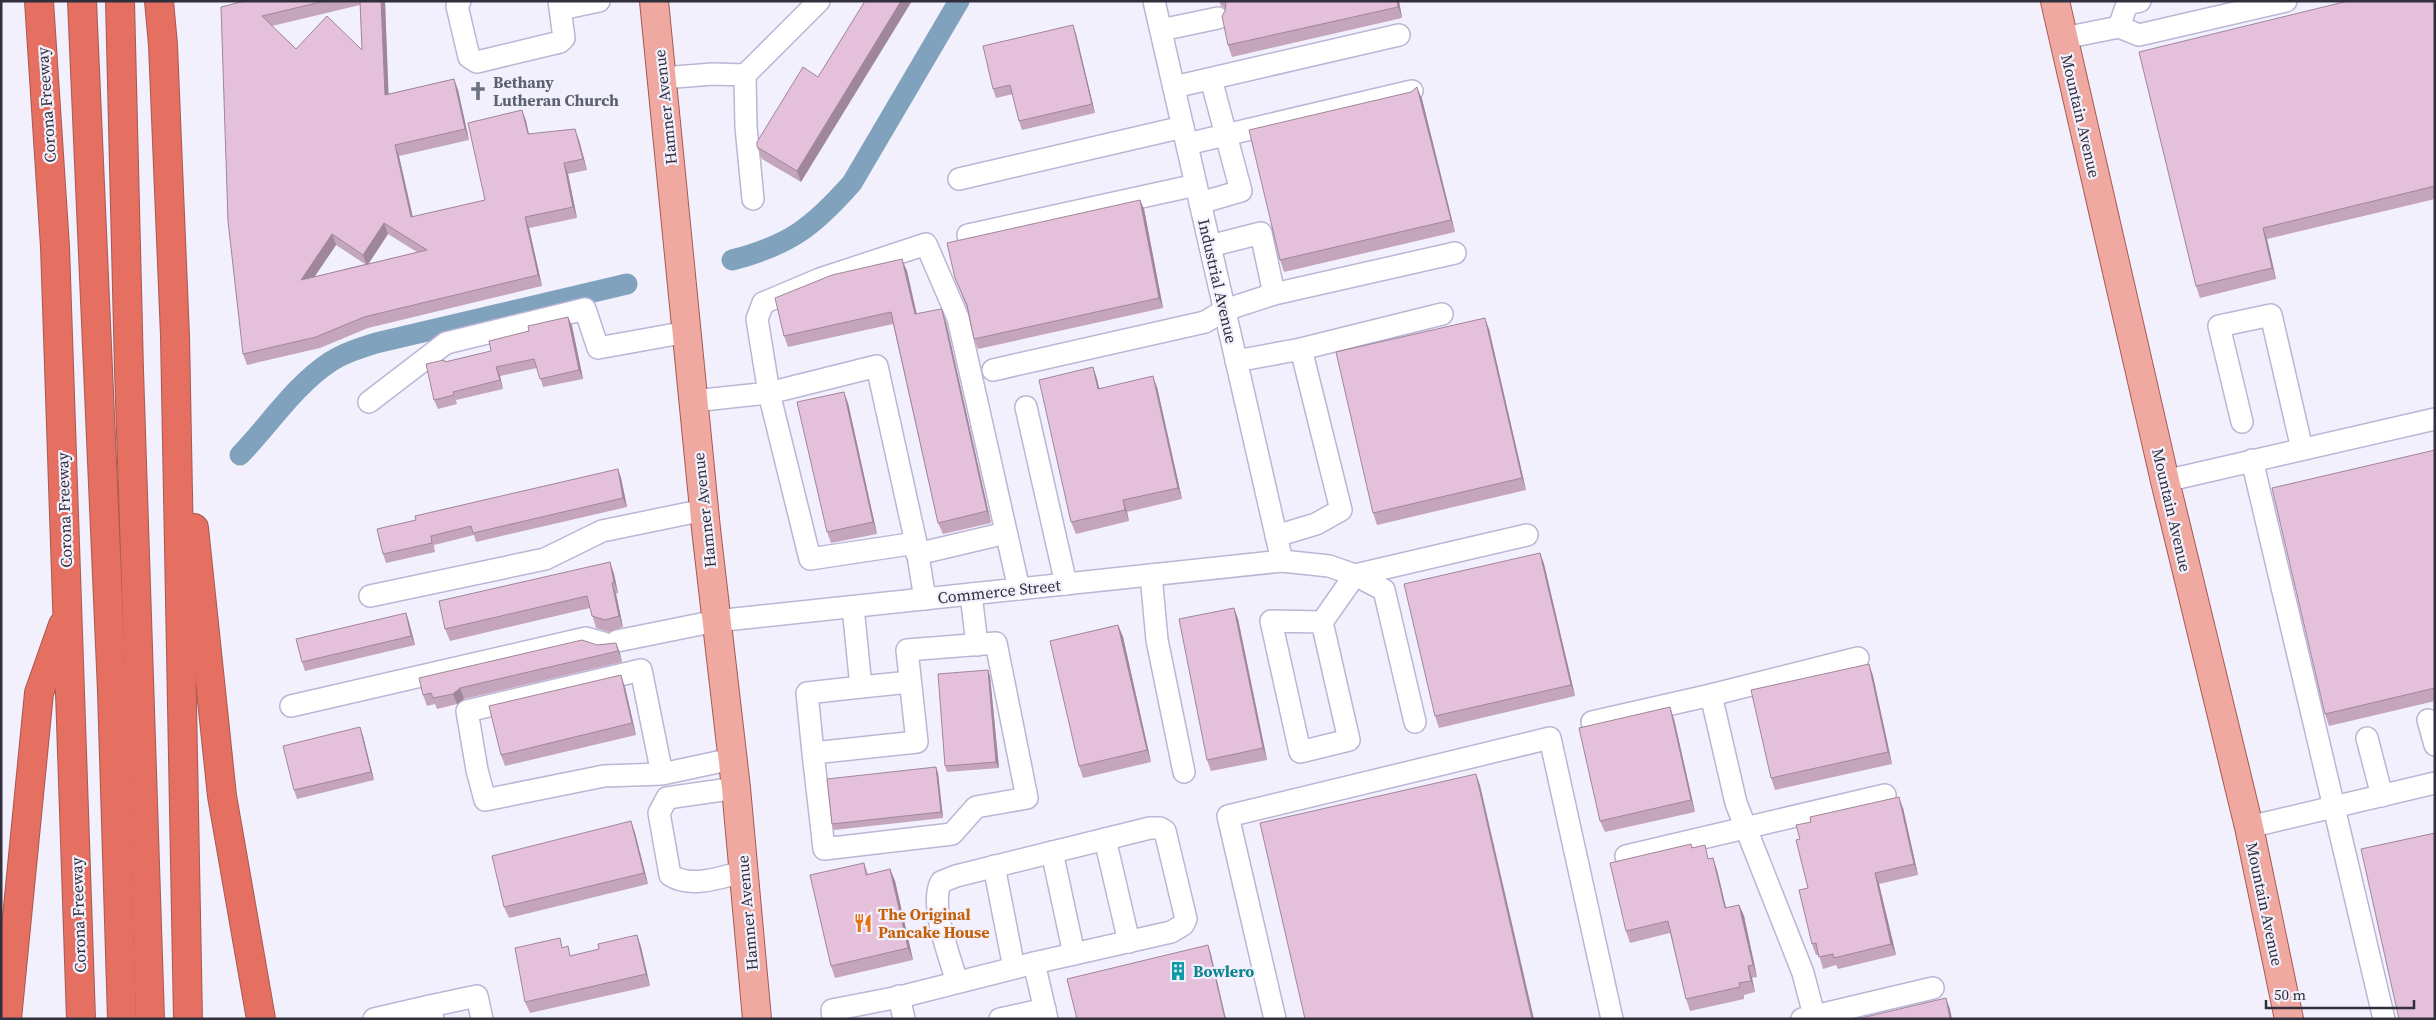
<svg xmlns="http://www.w3.org/2000/svg" width="2436" height="1020" font-family="'Source Serif 4',serif">
  <rect width="100%" height="100%" fill="#f2f0fd"/>
  <g fill="none" stroke-linecap="round" stroke-linejoin="round">
    <g stroke="#80a2bc" stroke-width="21">
      <path d="M732,260C790,245 813,227 852,183L959,1"/>
      <path d="M240,455C270,424 294,386 330,362C344,353 360,348 376,343L627,284"/>
    </g>
    <g stroke="#bcb5d5" stroke-width="24">
      <g id="minor">
        <polyline points="460,1 457,6 469,57 477,62 560,42 564,38 559,1"/>
        <polyline points="1154,1 1282,561"/>
        <polyline points="561,9 599,1"/>
        <polyline points="2119,27 2127,4 2140,1"/>
        <polyline points="1161,30 1218,18"/>
        <polyline points="2064,38 2119,27 2139,35 2286,1"/>
        <polyline points="745,75 746,127 753,199"/>
        <polyline points="662,78 713,74 745,75 819,1"/>
        <polyline points="1174,87 1399,35"/>
        <polyline points="1187,144 1412,91"/>
        <polyline points="959,179 1183,127"/>
        <polyline points="1200,203 1241,191 1211,79"/>
        <polyline points="968,235 1196,185"/>
        <polyline points="1274,294 1455,253"/>
        <polyline points="1301,349 1442,314"/>
        <polyline points="1236,361 1301,349 1341,510 1316,524 1276,536"/>
        <polyline points="993,370 1205,322 1225,310 1274,294 1261,233 1210,246"/>
        <polyline points="693,401 769,393 810,559 916,543 925,599"/>
        <polyline points="369,402 446,343 585,309 598,348 687,332"/>
        <polyline points="1026,407 1066,584"/>
        <polyline points="2242,422 2219,326 2271,315 2302,449"/>
        <polyline points="2252,460 2384,1019"/>
        <polyline points="2165,481 2435,419"/>
        <polyline points="916,543 877,366 769,393 757,319 763,303 820,279 926,244 958,318 1019,589"/>
        <polyline points="917,554 1006,533"/>
        <polyline points="1151,575 1157,640 1184,772"/>
        <polyline points="971,594 977,645"/>
        <polyline points="370,596 545,559 602,531 704,510"/>
        <polyline points="1322,622 1271,621 1300,752 1349,740 1322,622 1355,575 1527,535"/>
        <polyline points="617,641 716,621 1282,561 1329,566 1355,575 1384,590 1415,722"/>
        <polyline points="861,687 910,682"/>
        <polyline points="291,706 586,638 604,643"/>
        <polyline points="2428,720 2435,745"/>
        <polyline points="1592,722 1711,695"/>
        <polyline points="2367,738 2382,796"/>
        <polyline points="813,753 824,849 952,834 976,807 1027,798 996,643 907,650 917,742 813,753 807,693 861,687 853,607"/>
        <polyline points="662,774 641,670 467,711 477,770 485,800 604,776 662,774 732,759"/>
        <path d="M736,788L667,798L659,813L670,875C691,889 721,877 743,872"/>
        <polyline points="2249,827 2435,783"/>
        <polyline points="1105,839 1129,942"/>
        <polyline points="1052,852 1074,954"/>
        <polyline points="1626,856 1885,795"/>
        <polyline points="994,866 1014,968"/>
        <path d="M957,982C950,957 929,906 941,882L956,876L1150,828H1160L1165,831L1186,919L1183,925L1171,932L1034,963"/>
        <polyline points="899,996 904,1019"/>
        <polyline points="430,1006 477,996 482,1019"/>
        <polyline points="374,1019 430,1006 433,1019"/>
        <polyline points="833,1019 832,1010 904,996 1034,963 1047,1019"/>
        <polyline points="1000,1019 1045,1009"/>
        <polyline points="1275,1019 1228,816 1550,738 1612,1019"/>
        <polyline points="1802,1019 1933,988"/>
        <polyline points="1815,1019 1803,973 1736,803 1711,695 1858,658"/>
      </g>
    </g>
    <g stroke="#a65953" stroke-width="30">
      <g id="major">
        <polyline points="654,1 706,529 736,788 757,1019"/>
        <polyline points="2055,1 2165,481 2249,827 2289,1019"/>
      </g>
    </g>
    <g stroke="#a65953" stroke-width="30">
      <g id="highway">
        <polyline points="39,1 55,247 81,1019"/>
        <polyline points="82,1 112,691 122,1019"/>
        <polyline points="120,1 129,370 150,1019"/>
        <polyline points="159,1 163,45 175,336 188,1019"/>
        <polyline points="194,528 222,796 261,1019"/>
        <polyline points="7,1019 39,693 63,625"/>
      </g>
    </g>
    <use href="#minor" stroke="#fff" stroke-width="21"/>
    <use href="#major" stroke="#efa9a0" stroke-width="28"/>
    <use href="#highway" stroke="#e56f60" stroke-width="28"/>
  </g>
  <g fill="#c5a5bb" fill-rule="evenodd">
    <path d="M245,1H385L388,94L454,79L458,90L469,140L399,156L413,217L485,200L522,110L526,121L529,134L579,140L587,170L568,174L577,218L529,228L542,286L368,328L320,348L247,365L243,354ZM360,5L362,50L296,49L272,26ZM388,234L417,252L368,264ZM336,245L365,264L314,277Z"/>
    <polygon points="1219,1 1399,1 1402,18 1232,57 1228,45 1226,9 1221,6"/>
    <polygon points="2435,1 2435,199 2267,239 2276,279 2200,298 2196,286"/>
    <polygon points="1076,34 1095,113 1022,130 1019,121 1013,94 996,98 993,89"/>
    <polygon points="803,67 801,182 762,159 757,147"/>
    <polygon points="1422,99 1455,232 1284,272 1280,260"/>
    <polygon points="1140,200 1144,209 1163,308 978,349 974,339 967,308 955,278"/>
    <polygon points="907,271 917,314 946,322 991,523 943,534 938,523 893,324 788,347 784,336"/>
    <polygon points="568,317 572,326 583,379 543,387 537,368 500,376 503,389 456,400 457,404 438,409 434,400 445,362 491,351 529,331"/>
    <polygon points="1489,329 1526,490 1377,525 1373,513"/>
    <polygon points="1093,367 1097,379 1099,388 1157,387 1182,499 1127,512 1129,521 1076,534 1071,522"/>
    <polygon points="848,403 877,534 831,543 827,532"/>
    <polygon points="2435,450 2435,701 2329,726 2325,714"/>
    <polygon points="618,469 621,478 627,507 476,542 474,535 434,545 435,552 386,563 383,554 416,520"/>
    <polygon points="1540,553 1544,564 1575,696 1439,728 1435,716"/>
    <polygon points="610,562 614,574 618,593 616,594 623,627 609,632 596,628 590,608 450,641 445,629"/>
    <polygon points="1234,608 1238,619 1267,760 1211,771 1207,760"/>
    <polygon points="406,613 409,622 415,645 305,671 302,662"/>
    <polygon points="1118,625 1123,637 1151,762 1083,778 1079,766"/>
    <polygon points="616,643 622,662 464,699 457,704 437,709 435,704 427,706 423,695 597,645"/>
    <polygon points="1869,664 1873,676 1892,764 1775,790 1771,778"/>
    <polygon points="988,670 990,676 999,768 947,772 945,766"/>
    <polygon points="625,687 636,735 505,766 501,755"/>
    <polygon points="1674,719 1695,812 1605,832 1600,821"/>
    <polygon points="360,727 363,736 374,780 297,799 294,790"/>
    <polygon points="936,767 938,773 943,818 834,830 832,824"/>
    <polygon points="1903,808 1918,875 1879,884 1896,955 1838,969 1836,965 1823,969 1819,955 1816,955 1812,944 1808,888"/>
    <polygon points="631,821 635,833 648,884 509,918 504,907"/>
    <polygon points="1691,844 1693,848 1710,859 1713,858 1717,870 1726,908 1739,905 1744,916 1757,977 1752,978 1755,992 1744,995 1744,999 1690,1011 1686,999 1670,933 1630,943 1626,931"/>
    <polygon points="864,863 868,874 890,869 895,881 913,960 835,978 831,966"/>
    <polygon points="637,935 641,947 650,986 530,1013 525,1002 563,947 571,956 599,949"/>
  </g>
  <g fill="#a08699">
    <polygon points="381,1 385,1 389,105 385,95"/>
    <polygon points="901,1 912,1 801,182 797,171"/>
    <polygon points="1397,1 1399,1 1402,18 1398,7"/>
    <polygon points="1073,25 1076,34 1095,113 1092,104"/>
    <polygon points="454,79 458,90 469,140 465,129"/>
    <polygon points="1417,87 1422,99 1455,232 1451,220"/>
    <polygon points="522,110 526,121 531,145 528,134"/>
    <polygon points="575,129 579,140 587,170 583,159"/>
    <polygon points="395,145 399,156 415,228 411,217"/>
    <polygon points="564,163 568,174 577,218 573,207"/>
    <polygon points="1140,200 1144,209 1163,308 1159,298"/>
    <polygon points="525,217 529,228 542,286 538,275"/>
    <polygon points="384,223 388,234 367,266 363,255"/>
    <polygon points="2263,228 2267,239 2276,279 2272,268"/>
    <polygon points="332,234 336,245 305,291 301,280"/>
    <polygon points="902,259 907,271 919,326 915,314"/>
    <polygon points="942,310 946,322 991,523 987,511"/>
    <polygon points="568,317 572,326 583,379 579,370"/>
    <polygon points="1485,318 1489,329 1526,490 1522,478"/>
    <polygon points="496,367 500,376 503,389 500,380"/>
    <polygon points="1093,367 1097,379 1102,400 1098,389"/>
    <polygon points="1153,376 1157,387 1182,499 1178,488"/>
    <polygon points="844,392 848,403 877,534 873,522"/>
    <polygon points="618,469 621,478 627,507 623,498"/>
    <polygon points="1123,500 1127,512 1129,521 1125,510"/>
    <polygon points="1540,553 1544,564 1575,696 1571,685"/>
    <polygon points="610,562 614,574 618,593 614,582"/>
    <polygon points="612,583 616,594 623,627 619,616"/>
    <polygon points="1234,608 1238,619 1267,760 1263,748"/>
    <polygon points="406,613 409,622 415,645 411,636"/>
    <polygon points="1118,625 1123,637 1151,762 1147,750"/>
    <polygon points="616,643 620,653 622,662 618,651"/>
    <polygon points="1869,664 1873,676 1892,764 1888,752"/>
    <polygon points="988,670 990,676 999,768 996,762"/>
    <polygon points="621,675 625,687 636,735 632,723"/>
    <polygon points="460,688 464,699 457,704 453,694"/>
    <polygon points="1670,707 1674,719 1695,812 1691,800"/>
    <polygon points="360,727 363,736 374,780 371,772"/>
    <polygon points="936,767 938,773 943,818 941,812"/>
    <polygon points="1476,774 1480,785 1534,1019 1532,1019"/>
    <polygon points="1899,797 1903,808 1918,875 1914,864"/>
    <polygon points="631,821 635,833 648,884 644,873"/>
    <polygon points="1713,858 1717,870 1729,920 1725,908"/>
    <polygon points="890,869 895,881 913,960 908,948"/>
    <polygon points="1875,873 1879,884 1896,955 1891,944"/>
    <polygon points="1739,905 1744,916 1757,977 1753,965"/>
    <polygon points="637,935 641,947 650,986 646,974"/>
    <polygon points="1208,945 1211,954 1226,1019 1225,1019"/>
    <polygon points="1748,966 1752,978 1755,992 1751,981"/>
    <polygon points="1946,998 1950,1009 1952,1019 1950,1019"/>
  </g>
  <g fill="#e5c0da" stroke="#a08699" fill-rule="evenodd">
    <path d="M245,1H325L262,16L296,49L327,16L362,50L360,1H381L385,95L454,79L465,129L395,145L411,217L485,200L468,123L522,110L528,134L575,129L583,159L564,163L573,207L525,217L538,275L364,317L316,337L243,354L228,221L221,7ZM384,223L427,250L301,280L332,234L363,255Z"/>
    <polygon points="865,1 901,1 797,171 757,147 757,142 803,67 818,77"/>
    <polygon points="1225,1 1397,1 1398,7 1228,45 1222,16 1225,11 1226,3"/>
    <polygon points="2348,1 2435,1 2435,186 2263,228 2272,268 2196,286 2139,52"/>
    <polygon points="1073,25 1092,104 1019,121 1010,85 993,89 983,46"/>
    <polygon points="1417,87 1451,220 1280,260 1249,130 1411,92"/>
    <polygon points="1140,200 1159,298 974,339 967,305 955,278 947,243"/>
    <polygon points="902,259 915,314 941,309 942,310 987,511 938,523 891,312 784,336 775,298 832,275"/>
    <polygon points="568,317 579,370 540,379 534,359 496,367 500,380 453,392 454,395 434,400 426,364 444,360 445,362 491,351 489,341 529,331 528,326"/>
    <polygon points="1485,318 1522,478 1373,513 1336,352"/>
    <polygon points="1093,367 1098,389 1153,376 1178,488 1123,500 1125,510 1071,522 1039,380"/>
    <polygon points="844,392 873,522 827,532 797,402"/>
    <polygon points="2435,450 2435,688 2325,714 2272,488"/>
    <polygon points="618,469 623,498 473,533 471,526 431,536 432,543 383,554 377,529 416,520 415,516"/>
    <polygon points="1540,553 1571,685 1435,716 1404,584"/>
    <polygon points="610,562 614,582 612,583 619,616 605,620 592,616 587,596 445,629 439,601"/>
    <polygon points="1234,608 1263,748 1207,760 1179,619"/>
    <polygon points="406,613 411,636 302,662 296,639"/>
    <polygon points="1118,625 1147,750 1079,766 1050,641"/>
    <polygon points="582,640 597,645 616,643 618,651 460,688 453,694 433,698 431,693 423,695 419,678"/>
    <polygon points="1869,664 1888,752 1771,778 1751,690"/>
    <polygon points="988,670 996,762 945,766 938,674"/>
    <polygon points="621,675 632,723 501,755 489,706"/>
    <polygon points="1670,707 1691,800 1600,821 1579,728"/>
    <polygon points="360,727 371,772 294,790 283,746"/>
    <polygon points="936,767 941,812 832,824 827,779"/>
    <polygon points="1476,774 1532,1019 1305,1019 1260,823"/>
    <polygon points="1899,797 1914,864 1875,873 1891,944 1834,958 1833,954 1819,957 1816,943 1812,944 1799,890 1808,888 1796,840 1800,839 1796,825 1811,822 1810,817"/>
    <polygon points="631,821 644,873 504,907 492,856"/>
    <polygon points="2435,833 2435,1019 2399,1019 2361,849"/>
    <polygon points="1691,844 1692,848 1705,845 1708,859 1713,858 1725,908 1739,905 1753,965 1748,966 1751,981 1739,983 1740,987 1686,999 1668,921 1626,931 1610,863"/>
    <polygon points="864,863 866,875 890,869 908,948 831,966 810,875"/>
    <polygon points="637,935 646,974 525,1002 515,948 560,938 562,948 568,946 570,956 599,949 598,944"/>
    <polygon points="1208,945 1225,1019 1077,1019 1067,979"/>
    <polygon points="1946,998 1950,1019 1857,1019"/>
  </g>
  <defs>
    <g id="church-bare" transform="scale(1.5)"><path d="M-1.2-6h2.4v3.5h3.3v2.4h-3.3V6h-2.4V-.1h-3.3v-2.4h3.3Z" fill="#6b7280" stroke="#f2f0fd" stroke-width="2.5" paint-order="stroke"/></g>
    <g id="restaurant-bare" transform="scale(1.5)"><path d="M-5-6h1v4h1v-4h1v4h1v-4h1v5L-1.5 .5V6h-2V.5L-5-1ZM5-6V6H3V1.5H1.5Q1.5-4 5-6Z" fill="#e8710a" stroke="#f2f0fd" stroke-width="2.5" paint-order="stroke"/></g>
    <g id="building-bare" transform="scale(1.5)"><path d="M-4-6H4V6H1V3H-1V6H-4ZM-2.5-4.3h1.7v1.8h-1.7ZM.8-4.3h1.7v1.8H.8ZM-2.5-1h1.7V.8h-1.7ZM.8-1h1.7V.8H.8Z" fill="#0f9aa8" stroke="#f2f0fd" stroke-width="2.5" paint-order="stroke"/></g>
  </defs>
  <g fill-rule="evenodd">
    <use href="#church-bare" x="478" y="91"/>
    <use href="#restaurant-bare" x="863" y="923"/>
    <use href="#building-bare" x="1178" y="971"/>
  </g>
  <g text-anchor="middle" dominant-baseline="central" stroke-width="4.5" stroke-linejoin="round" paint-order="stroke">
    <g font-size="16" font-weight="bold" fill="#5b616d" stroke="#f2f0fd" text-anchor="start">
      <text x="493" y="82">Bethany<tspan x="493" dy="18">Lutheran Church</tspan></text>
    </g>
    <g font-size="16" fill="#322f3c" stroke="#f2f0fd">
      <text transform="translate(46 105) rotate(-94)">Corona Freeway</text>
      <text transform="translate(665 107) rotate(-96)">Hamner Avenue</text>
      <text transform="translate(2081 116) rotate(77)">Mountain Avenue</text>
      <text transform="translate(1218 281) rotate(77)">Industrial Avenue</text>
      <text transform="translate(64 510) rotate(-92)">Corona Freeway</text>
      <text transform="translate(704 510) rotate(-96)">Hamner Avenue</text>
      <text transform="translate(2172 510) rotate(77)">Mountain Avenue</text>
      <text transform="translate(999 591) rotate(-6)">Commerce Street</text>
      <text transform="translate(2265 904) rotate(78)">Mountain Avenue</text>
      <text transform="translate(747 913) rotate(-95)">Hamner Avenue</text>
      <text transform="translate(78 915) rotate(-92)">Corona Freeway</text>
    </g>
    <g font-size="16" font-weight="bold" fill="#c56008" stroke="#f2f0fd" text-anchor="start">
      <text x="878" y="914">The Original<tspan x="878" dy="18">Pancake House</tspan></text>
    </g>
    <g font-size="16" font-weight="bold" fill="#0d838f" stroke="#f2f0fd" text-anchor="start">
      <text x="1193" y="971">Bowlero</text>
    </g>
  </g>
  <rect width="2436" height="1020" fill="none" stroke="#322f3c" stroke-width="5"/>
  <path d="M2266 1000v8h148v-8" fill="none" stroke="#322f3c" stroke-width="2.5"/>
  <text x="2274" y="1000" font-size="15" fill="#322f3c" stroke="#f2f0fd" stroke-width="4" paint-order="stroke">50 m</text>
</svg>
